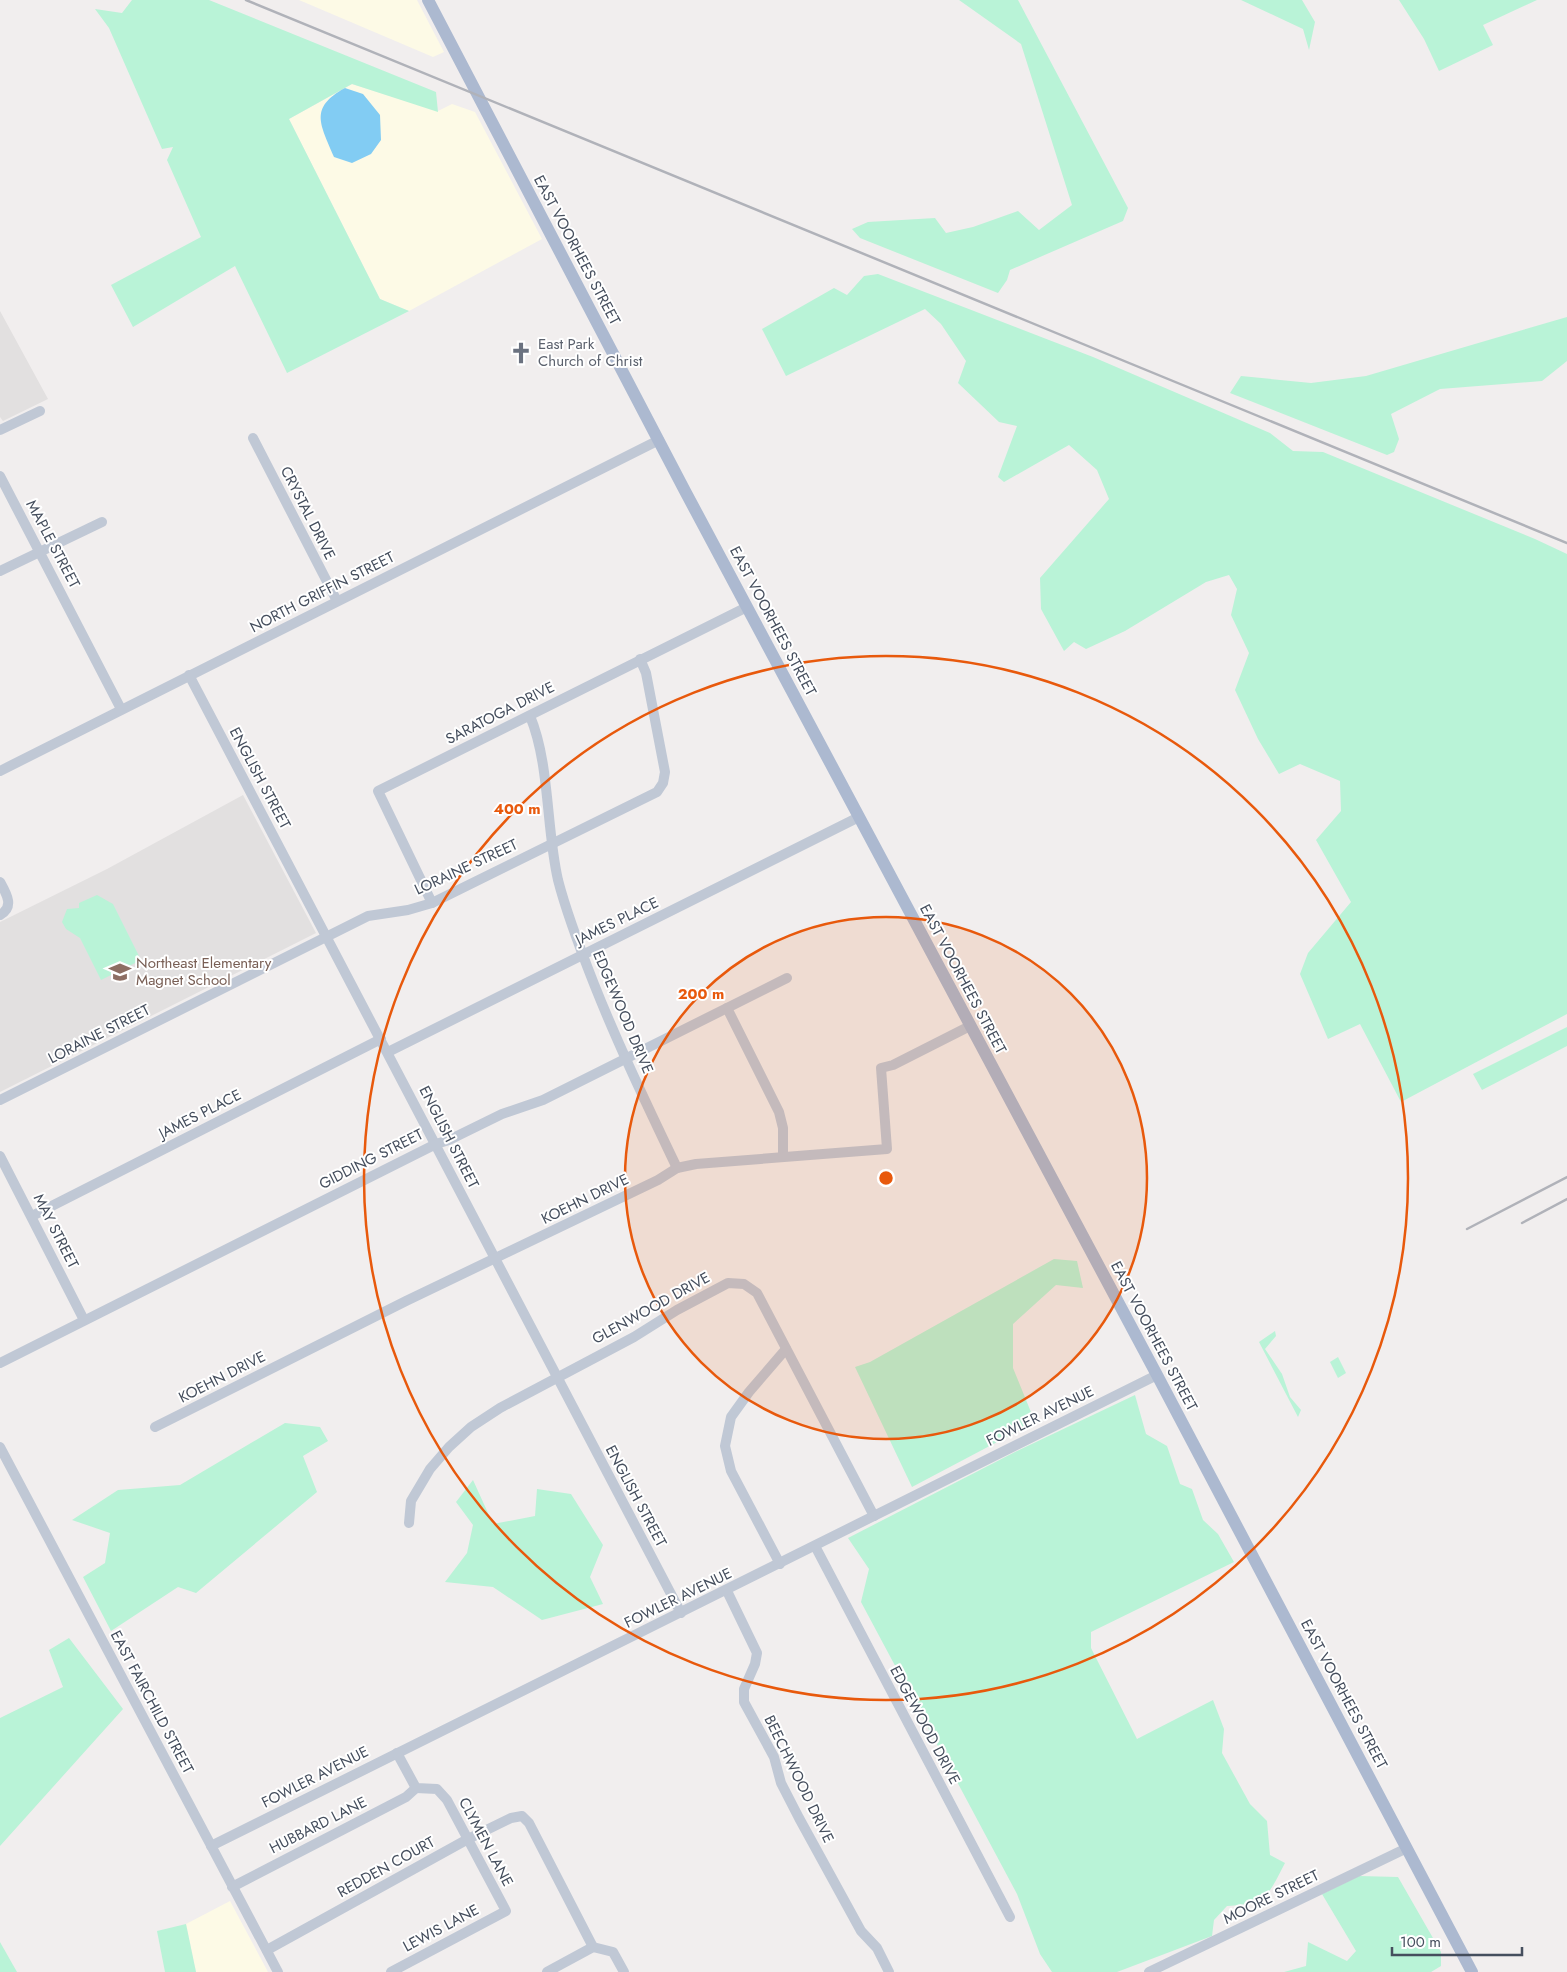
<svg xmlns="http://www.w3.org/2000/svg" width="1567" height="1972" font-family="Jost,sans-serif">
  <rect width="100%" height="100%" fill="#f1eeee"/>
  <g fill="#fdfae6">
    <polygon points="299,0 417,0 444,52 433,57"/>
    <polygon points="352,84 438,111 452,104 475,112 542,239 409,311 380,299 289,119"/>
    <polygon points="230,1901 268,1972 196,1972 186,1924"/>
  </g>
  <g fill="#e2e0e0">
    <polygon points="0,311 48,399 3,421 0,417"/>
    <polygon points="243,795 316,933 0,1092 0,922 107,869"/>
  </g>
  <g fill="#b9f3d7">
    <polygon points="132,0 209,0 436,92 438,112 352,84 289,119 380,299 409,311 287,373 235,266 133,327 111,285 201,237 167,160 173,147 162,149 109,28 95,9 122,13"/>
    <polygon points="959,0 1018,0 1128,208 1123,221 1010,270 1007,280 998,293 860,238 852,229 868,222 935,218 946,233 973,227 1018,211 1039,230 1072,205 1021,44"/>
    <polygon points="1241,0 1302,0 1315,22 1309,50 1303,29"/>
    <polygon points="1399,0 1537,0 1483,25 1493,45 1439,71 1424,39"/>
    <polygon points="878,274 1093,357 1270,433 1293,451 1323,452 1535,539 1567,554 1567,1014 1401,1102 1360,1024 1328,1039 1300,974 1308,953 1351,902 1316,840 1341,811 1340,781 1300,764 1279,774 1258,739 1235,690 1249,653 1231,615 1237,589 1229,575 1206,582 1125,631 1086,649 1074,642 1064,651 1041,609 1040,578 1109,499 1097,470 1069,445 1004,482 998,477 1017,426 999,422 958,383 966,361 941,324 925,309 786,376 762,329 834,288 847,295 864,276"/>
    <polygon points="1567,317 1567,361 1542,381 1440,389 1391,414 1399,439 1394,452 1387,455 1230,393 1241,376 1311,383 1366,376"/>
    <polygon points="97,895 113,904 141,960 101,980 80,938 66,929 62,922 67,909 79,908 79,903"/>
    <polygon points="1567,1027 1567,1046 1482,1090 1473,1074"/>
    <polygon points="1054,1259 1077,1261 1083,1288 1056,1285 1013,1324 1013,1368 1035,1422 912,1487 855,1367 870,1362"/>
    <polygon points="1275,1331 1276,1336 1265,1349 1282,1374 1290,1397 1301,1410 1298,1417 1259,1342"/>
    <polygon points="1338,1357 1346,1373 1338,1378 1330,1362"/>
    <path d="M1135,1395L1146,1434L1167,1446L1180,1484L1192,1489L1203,1520L1218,1534L1234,1562L1091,1632V1648L1137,1739L1213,1700L1224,1729L1222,1753L1250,1804L1267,1821L1270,1855L1285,1863C1268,1896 1266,1904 1227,1906L1214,1920L1212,1936L1117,1972H1052L1040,1954L1017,1894L861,1602L869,1569L848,1538L1015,1452Z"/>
    <polygon points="285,1423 320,1427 328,1441 303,1456 317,1492 196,1593 178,1587 111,1631 83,1577 105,1563 110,1533 72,1520 118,1490 180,1485"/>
    <polygon points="473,1480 493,1524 535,1516 537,1489 571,1494 603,1545 590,1577 603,1604 542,1620 493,1587 445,1582 467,1553 473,1525 456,1502"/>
    <polygon points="69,1638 123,1709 0,1846 0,1718 63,1687 49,1650"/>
    <polygon points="1359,1876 1398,1877 1441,1952 1441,1966 1431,1972 1284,1972 1306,1966 1308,1942 1347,1961 1356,1951 1322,1894"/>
    <polygon points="186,1924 196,1972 165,1972 157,1931"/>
    <polygon points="0,1942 17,1972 0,1972"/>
  </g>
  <path fill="#82ccf3" d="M345,88L363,94L380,115L381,140L371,154L352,163L334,157C321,125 308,108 345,88Z"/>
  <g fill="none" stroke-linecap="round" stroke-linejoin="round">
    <g stroke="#c0c8d5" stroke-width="10">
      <polyline points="0,430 40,411"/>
      <polyline points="253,438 337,601"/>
      <polyline points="0,476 121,709"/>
      <polyline points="0,571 102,522"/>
      <polyline points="189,675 681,1613"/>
      <path d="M530,716C550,764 546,828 558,880C567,915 581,951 594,984C619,1047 648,1107 677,1168"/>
      <polyline points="0,771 659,440"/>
      <path d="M0,882C6,893 15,907 0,915"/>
      <polyline points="432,903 378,791 747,607"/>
      <polyline points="727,1008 779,1112 783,1128 783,1156"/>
      <polyline points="388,1052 859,817"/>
      <polyline points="0,1100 368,916 408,910 432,903 657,792 663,783 665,772 646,673 640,659"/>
      <polyline points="0,1156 84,1320"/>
      <polyline points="32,1216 381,1039"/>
      <polyline points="0,1363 436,1144 449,1140 502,1114 543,1100 787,978"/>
      <polyline points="155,1427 406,1301 658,1180 677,1168 696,1164 887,1149 881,1068 893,1065 970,1026"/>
      <polyline points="0,1447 278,1972"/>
      <polyline points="409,1523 411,1501 430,1469 449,1447 471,1427 500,1408 634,1337 677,1310 728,1283 744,1284 757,1293 874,1516"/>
      <polyline points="815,1546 1010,1917"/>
      <polyline points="780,1564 731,1471 725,1446 731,1417 749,1392 786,1349"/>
      <polyline points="727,1591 757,1653 755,1664 744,1689 744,1702 774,1757 781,1783 799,1818 861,1931 877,1948 889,1972"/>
      <polyline points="211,1846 1157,1375"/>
      <polyline points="232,1887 406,1797 416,1788"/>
      <polyline points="267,1950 468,1839 511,1818 522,1816 529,1823 593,1947"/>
      <polyline points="391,1972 506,1911 447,1800 437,1789 416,1788 397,1753"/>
      <polyline points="547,1972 593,1947 613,1952 624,1972"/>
      <polyline points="1149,1972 1407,1848"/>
    </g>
    <polyline stroke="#acb9d0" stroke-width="12" points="428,0 685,491 1157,1375 1472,1972"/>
    <g stroke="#b0b2b9" stroke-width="2.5">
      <polyline points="246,0 1567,543"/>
      <polyline points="1522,1223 1567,1199"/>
      <polyline points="1467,1229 1567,1177"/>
    </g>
  </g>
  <circle cx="886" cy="1178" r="261" fill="#e8590c" fill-opacity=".12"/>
  <g fill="none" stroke="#e8590c" stroke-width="2.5">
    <circle cx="886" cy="1178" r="261"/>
    <circle cx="886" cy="1178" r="522"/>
  </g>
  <defs>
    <g id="church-bare" transform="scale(1.725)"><path d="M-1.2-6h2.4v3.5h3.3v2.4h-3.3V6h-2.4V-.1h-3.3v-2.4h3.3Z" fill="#6b7280" stroke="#fff" stroke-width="2.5" paint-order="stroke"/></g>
    <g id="school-bare" transform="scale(1.725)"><path d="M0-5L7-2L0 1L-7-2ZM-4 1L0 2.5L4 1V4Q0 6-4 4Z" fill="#8d6e63" stroke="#fff" stroke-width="2.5" paint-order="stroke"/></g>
  </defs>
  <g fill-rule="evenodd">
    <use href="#church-bare" x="521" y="353"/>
    <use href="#school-bare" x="120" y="972"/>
  </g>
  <g text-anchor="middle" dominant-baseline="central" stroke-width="4" stroke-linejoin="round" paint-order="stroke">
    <g font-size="15" fill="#454e5d" stroke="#fff">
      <text transform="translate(577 250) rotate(62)">EAST VOORHEES STREET</text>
      <text transform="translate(308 513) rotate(63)">CRYSTAL DRIVE</text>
      <text transform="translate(53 544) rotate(62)">MAPLE STREET</text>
      <text transform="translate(322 592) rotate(-27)">NORTH GRIFFIN STREET</text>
      <text transform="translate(773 621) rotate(62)">EAST VOORHEES STREET</text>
      <text transform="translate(500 713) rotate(-27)">SARATOGA DRIVE</text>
      <text transform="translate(260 778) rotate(62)">ENGLISH STREET</text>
      <text transform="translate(466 867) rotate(-25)">LORAINE STREET</text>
      <text transform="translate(617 921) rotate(-26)">JAMES PLACE</text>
      <text transform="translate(963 979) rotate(62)">EAST VOORHEES STREET</text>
      <text transform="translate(623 1012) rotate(67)">EDGEWOOD DRIVE</text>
      <text transform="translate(99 1034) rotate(-27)">LORAINE STREET</text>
      <text transform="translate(200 1114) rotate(-27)">JAMES PLACE</text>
      <text transform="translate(449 1137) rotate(63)">ENGLISH STREET</text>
      <text transform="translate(371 1159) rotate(-27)">GIDDING STREET</text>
      <text transform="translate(585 1199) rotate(-26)">KOEHN DRIVE</text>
      <text transform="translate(56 1231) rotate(63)">MAY STREET</text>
      <text transform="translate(651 1308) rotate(-29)">GLENWOOD DRIVE</text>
      <text transform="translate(1154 1336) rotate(62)">EAST VOORHEES STREET</text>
      <text transform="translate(222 1377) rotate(-27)">KOEHN DRIVE</text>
      <text transform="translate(1040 1416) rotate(-26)">FOWLER AVENUE</text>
      <text transform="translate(636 1496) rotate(62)">ENGLISH STREET</text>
      <text transform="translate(678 1598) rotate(-26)">FOWLER AVENUE</text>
      <text transform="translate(1344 1694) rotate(62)">EAST VOORHEES STREET</text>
      <text transform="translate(152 1702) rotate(62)">EAST FAIRCHILD STREET</text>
      <text transform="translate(925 1725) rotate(62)">EDGEWOOD DRIVE</text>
      <text transform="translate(315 1777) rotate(-27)">FOWLER AVENUE</text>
      <text transform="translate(799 1779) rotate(64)">BEECHWOOD DRIVE</text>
      <text transform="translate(318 1825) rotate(-27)">HUBBARD LANE</text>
      <text transform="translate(486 1842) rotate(62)">CLYMEN LANE</text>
      <text transform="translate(386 1867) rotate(-29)">REDDEN COURT</text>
      <text transform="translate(1271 1897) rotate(-26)">MOORE STREET</text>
      <text transform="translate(441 1928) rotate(-28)">LEWIS LANE</text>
    </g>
    <g font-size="15" fill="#5b616d" stroke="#fff" text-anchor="start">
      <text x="538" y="344">East Park<tspan x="538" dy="17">Church of Christ</tspan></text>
    </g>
    <g font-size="15" fill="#785e54" stroke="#fff" text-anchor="start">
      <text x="136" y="963">Northeast Elementary<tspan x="136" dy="17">Magnet School</tspan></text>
    </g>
  </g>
  <circle cx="886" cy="1178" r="8" fill="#e8590c" stroke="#fff" stroke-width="2.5"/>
  <g font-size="15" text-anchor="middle" font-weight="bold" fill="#e8590c" stroke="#fff" stroke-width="4" stroke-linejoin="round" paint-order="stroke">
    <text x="517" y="814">400 m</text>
    <text x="701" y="999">200 m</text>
  </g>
  <path d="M1392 1947v8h130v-8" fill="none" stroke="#454e5d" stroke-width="2.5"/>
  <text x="1400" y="1947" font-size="15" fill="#454e5d" stroke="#ffffff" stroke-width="4" paint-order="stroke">100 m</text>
</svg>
